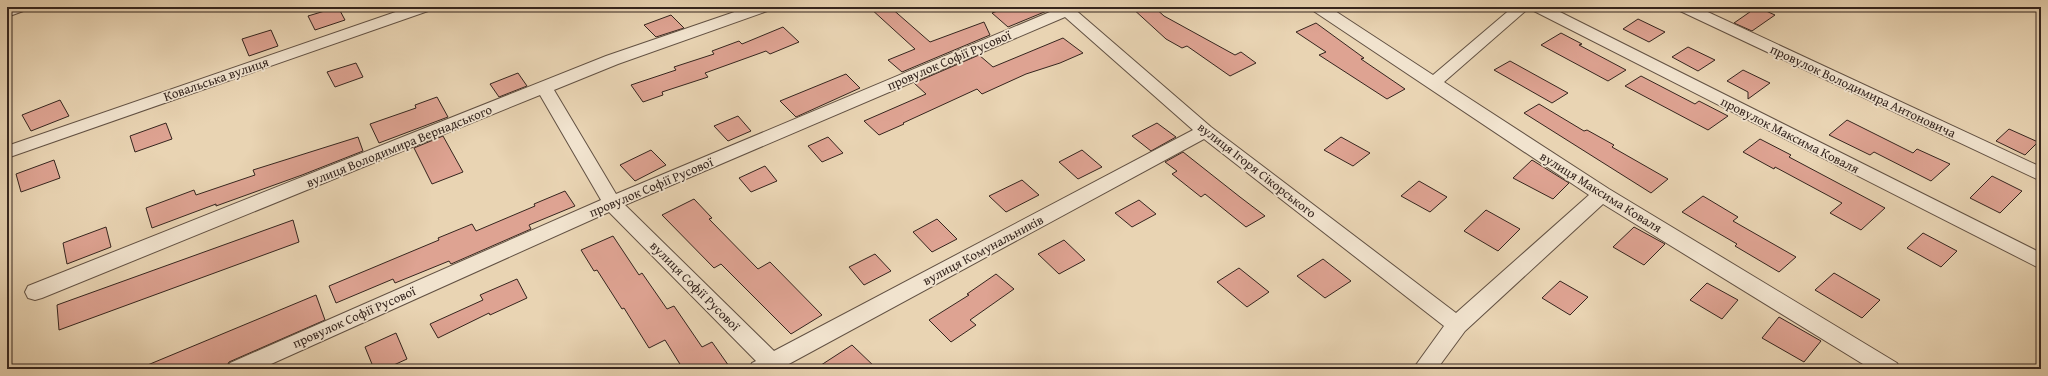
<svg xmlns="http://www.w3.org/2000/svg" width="2048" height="376" font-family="'Gentium Book Plus',serif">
  <rect width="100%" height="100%" fill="#e9d4b3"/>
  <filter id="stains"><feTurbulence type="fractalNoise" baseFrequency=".005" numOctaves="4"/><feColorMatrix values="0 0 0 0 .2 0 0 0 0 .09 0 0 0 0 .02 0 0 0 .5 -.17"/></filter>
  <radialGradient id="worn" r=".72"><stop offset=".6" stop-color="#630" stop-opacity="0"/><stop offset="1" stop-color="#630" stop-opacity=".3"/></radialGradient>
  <g fill="#dea392" stroke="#35251e">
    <polygon points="338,7 345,20 315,30 308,16"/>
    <polygon points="871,7 890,7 930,42 984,22 990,35 902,72 888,60 915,49 870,8"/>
    <polygon points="1009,7 1054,7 1054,8 1008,27 992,13"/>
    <polygon points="1131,7 1154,7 1164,16 1235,55 1241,52 1256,63 1230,76 1187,46 1182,48 1166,39"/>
    <polygon points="1757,7 1775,15 1752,31 1734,23"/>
    <polygon points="671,15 684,28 656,37 644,25"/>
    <polygon points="1638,19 1665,32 1649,42 1623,29"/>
    <polygon points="1316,23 1364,58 1361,59 1405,89 1387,99 1319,55 1326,52 1296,32"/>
    <polygon points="783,27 799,42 770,54 766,51 705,73 708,77 662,92 663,95 643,102 631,85 676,70 674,67 714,54 712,51 739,41 742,44"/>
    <polygon points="271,30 278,46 249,56 242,39"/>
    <polygon points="1561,33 1582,44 1579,45 1626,70 1608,81 1541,45"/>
    <polygon points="1063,38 1083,53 1060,63 1026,74 982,94 977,89 903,123 904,124 879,135 864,121 926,94 914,83 979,55 993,67"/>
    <polygon points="1688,47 1715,60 1698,71 1672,57"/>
    <polygon points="1510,61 1568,93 1552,103 1494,70"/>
    <polygon points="356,63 363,77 335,87 327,72"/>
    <polygon points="1743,70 1770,83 1748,99 1748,92 1727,81"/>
    <polygon points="518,73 527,86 499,97 490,84"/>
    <polygon points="846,74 860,88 796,117 780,101"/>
    <polygon points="1641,76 1695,104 1699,101 1728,116 1708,130 1625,86"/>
    <polygon points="437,97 448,117 379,143 370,124 416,108 415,105"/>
    <polygon points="60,100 69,116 31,131 22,115"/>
    <polygon points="1539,104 1584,131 1587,130 1614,145 1612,147 1668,179 1651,193 1524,113"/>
    <polygon points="738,116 751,131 728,141 714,126"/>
    <polygon points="1847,120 1913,153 1917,149 1950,164 1931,181 1874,152 1870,155 1829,135"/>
    <polygon points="166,123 172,139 135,152 130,136"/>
    <polygon points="1157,123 1176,137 1151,151 1132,136"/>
    <polygon points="2009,129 2038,142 2025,155 1996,141"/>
    <polygon points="443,136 463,172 432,184 414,148"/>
    <polygon points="358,137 363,151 302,175 216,206 216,204 152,228 146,208 194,190 196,195 255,175 253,170"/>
    <polygon points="828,137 843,153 822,162 808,146"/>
    <polygon points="1341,137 1370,153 1353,166 1324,150"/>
    <polygon points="1760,139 1791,155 1789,157 1885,208 1861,230 1830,213 1842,203 1775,167 1774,169 1743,152"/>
    <polygon points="651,150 666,165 635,181 620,165"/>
    <polygon points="1082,150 1102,167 1078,179 1059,162"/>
    <polygon points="1183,152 1240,197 1265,216 1246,227 1205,194 1201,197 1172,174 1177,171 1165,162"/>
    <polygon points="54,160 60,178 21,192 16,174"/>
    <polygon points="1532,160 1569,183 1553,199 1513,178"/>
    <polygon points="765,166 777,181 751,192 739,178"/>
    <polygon points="1992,176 2022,191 2000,213 1970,198"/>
    <polygon points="1022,180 1039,195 1006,212 989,196"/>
    <polygon points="1419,181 1447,197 1430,212 1401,196"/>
    <polygon points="565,191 575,206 529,225 531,229 451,264 449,261 395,283 393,279 336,303 329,286 439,240 438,238 472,224 476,231 535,206 534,204"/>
    <polygon points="1703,196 1738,217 1733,221 1796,257 1779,272 1735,246 1737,244 1682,212"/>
    <polygon points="694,199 712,218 709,219 758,269 770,262 822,315 791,334 721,264 714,268 662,215"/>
    <polygon points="1139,200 1156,214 1132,227 1115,213"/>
    <polygon points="1486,210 1520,229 1498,251 1464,231"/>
    <polygon points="937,219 957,239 932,252 913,232"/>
    <polygon points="293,220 299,242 59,330 57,305"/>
    <polygon points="106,227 111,247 67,264 63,243"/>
    <polygon points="1634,227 1665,244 1644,265 1613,247"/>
    <polygon points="1923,233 1957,251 1941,267 1907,248"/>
    <polygon points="613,236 639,275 642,273 667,309 674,306 702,347 712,342 731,369 683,369 665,340 649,348 624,308 622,309 597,270 594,271 581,250"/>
    <polygon points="1064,240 1085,260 1059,274 1038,254"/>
    <polygon points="875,254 891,271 864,285 849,267"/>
    <polygon points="1323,259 1351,281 1325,298 1297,276"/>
    <polygon points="1239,268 1269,292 1247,307 1217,282"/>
    <polygon points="1834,273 1880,300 1862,318 1815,290"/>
    <polygon points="996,274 1014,289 970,320 976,325 951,342 929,320 969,295 967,294"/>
    <polygon points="517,279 527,298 490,315 489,313 438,338 430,324 483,300 480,295"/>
    <polygon points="1560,281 1588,297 1570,315 1542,298"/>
    <polygon points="1707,283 1738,300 1722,319 1690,300"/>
    <polygon points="316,295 325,320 229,362 226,368 223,369 138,369"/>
    <polygon points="1779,317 1821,341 1804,362 1762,338"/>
    <polygon points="396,333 407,359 385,369 374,369 365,347"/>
    <polygon points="852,345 877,369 815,369"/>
  </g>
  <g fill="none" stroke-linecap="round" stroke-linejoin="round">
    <g stroke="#625143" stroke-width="2">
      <g id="street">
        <polygon points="7,7 28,7 26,10 7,17"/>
        <polygon points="410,7 433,7 431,10 7,158 7,146"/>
        <path d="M749,7H772L770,10L618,64L554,90L616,194L1057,9L1055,7H1072L1211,127L1456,313L1589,195L1312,10L1310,7H1329L1433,75L1513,7H1550L2041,253V269L1532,10L1530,7L1444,82L1609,189L1897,363L1900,369H1871L1603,204L1465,331L1437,369H1413L1444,326L1204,139L787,365L789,369H749L752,363L756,361L609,212L260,369H227L230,363L601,200L540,95L42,298L35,300L28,298L25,292L28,286L606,56ZM1065,17L1193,130L774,351L625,205Z"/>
        <polygon points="1676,7 1697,7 2041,167 2041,181 1678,10"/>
      </g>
    </g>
    <use href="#street" fill="#f1e3ce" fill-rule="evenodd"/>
  </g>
  <g text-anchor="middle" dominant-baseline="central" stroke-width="3.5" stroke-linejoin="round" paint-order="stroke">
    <g font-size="13" fill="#35251e" stroke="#f1e3ce">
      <text transform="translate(949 60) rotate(-23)">провулок Софії Русової</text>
      <text transform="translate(216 79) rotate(-19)">Ковальська вулиця</text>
      <text transform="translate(1863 91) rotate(25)">провулок Володимира Антоновича</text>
      <text transform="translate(1790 135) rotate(27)">провулок Максима Коваля</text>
      <text transform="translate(399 146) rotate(-22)">вулиця Володимира Вернадського</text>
      <text transform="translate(1257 170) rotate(38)">вулиця Ігоря Сікорського</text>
      <text transform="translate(651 187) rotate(-23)">провулок Софії Русової</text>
      <text transform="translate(1601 192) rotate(32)">вулиця Максима Коваля</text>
      <text transform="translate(983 250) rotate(-28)">вулиця Комунальників</text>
      <text transform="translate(695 286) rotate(45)">вулиця Софії Русової</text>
      <text transform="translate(354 317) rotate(-24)">провулок Софії Русової</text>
    </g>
  </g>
  <rect width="2048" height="376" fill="none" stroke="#e9d4b3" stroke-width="24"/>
  <rect x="8" y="8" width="2032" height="360" fill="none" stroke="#35251e" stroke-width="2"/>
  <rect x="12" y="12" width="2024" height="352" fill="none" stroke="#35251e"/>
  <rect width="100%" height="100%" filter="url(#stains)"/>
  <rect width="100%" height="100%" fill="url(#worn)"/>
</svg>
